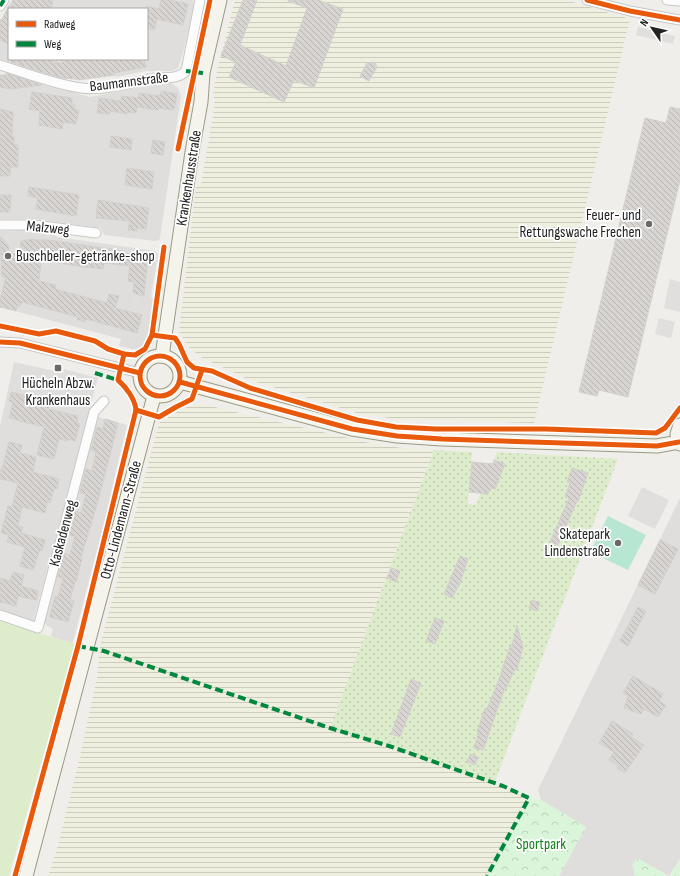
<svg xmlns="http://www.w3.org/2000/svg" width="680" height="876" font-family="'Sofia Sans Condensed',sans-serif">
  <defs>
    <pattern id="farmland-rules" width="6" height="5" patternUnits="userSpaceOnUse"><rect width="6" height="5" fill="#efefdf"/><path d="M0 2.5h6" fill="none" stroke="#cdcdbf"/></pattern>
    <pattern id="park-crowns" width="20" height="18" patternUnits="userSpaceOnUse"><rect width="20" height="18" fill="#daf5da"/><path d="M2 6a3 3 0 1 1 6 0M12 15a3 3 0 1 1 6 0" fill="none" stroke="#bbd2bb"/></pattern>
    <pattern id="garden-dots" width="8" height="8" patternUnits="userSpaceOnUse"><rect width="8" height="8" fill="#ddeccb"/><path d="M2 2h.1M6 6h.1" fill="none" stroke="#bdcaae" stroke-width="1.8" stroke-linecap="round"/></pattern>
    <pattern id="building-back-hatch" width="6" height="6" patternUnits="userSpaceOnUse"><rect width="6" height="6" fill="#d7d4d2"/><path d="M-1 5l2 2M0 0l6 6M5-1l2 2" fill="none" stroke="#b8b6b4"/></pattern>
  </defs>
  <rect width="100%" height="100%" fill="#f0eeeb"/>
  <g fill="#dfdedc" fill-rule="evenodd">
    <path d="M12,0H193L194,6L183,53L178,68L172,71H146L116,77L115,75L78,80L61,78L62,77L0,59V22L7,8ZM9,9H147V59H9Z"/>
    <polygon points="0,75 7,76 90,97 162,83 171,83 178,88 181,96 160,238 159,240 155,241 105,235 102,232 101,228 35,219 0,219"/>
    <polygon points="36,230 49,236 50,234 55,235 57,237 156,251 158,255 151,297 156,299 154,316 149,335 142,348 137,350 119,346 121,339 0,307 0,231"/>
    <polygon points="14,362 63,373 64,369 98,378 33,623 0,611 0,426"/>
    <polygon points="98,417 127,425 115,475 106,516 72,645 51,636 53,629 46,625 44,620"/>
    <polygon points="680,498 680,859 669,876 637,858 634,876 559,876 586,827 541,800 538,790"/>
  </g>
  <g fill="url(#farmland-rules)">
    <polygon points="235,0 566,0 630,19 534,423 397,419 360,414 250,380 202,358 189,347 179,332 196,185 201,184 215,104 213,93 220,58"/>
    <polygon points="197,403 370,443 402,448 434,450 330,728 389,746 503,786 529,798 487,876 48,876 57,849 78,765 97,678 100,646 159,423 180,410"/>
  </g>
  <polygon fill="#ddeccb" points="0,621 75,644 9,876 0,876"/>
  <g fill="url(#park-crowns)">
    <polygon points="529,798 541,800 586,827 559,876 487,876"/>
    <polygon points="637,858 667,876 634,876 635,874 632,865"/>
    <polygon points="680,859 680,876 669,876"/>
  </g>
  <polygon fill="url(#garden-dots)" points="434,450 472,452 468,504 476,505 497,452 618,459 494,784 389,746 330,728"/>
  <polygon fill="#b7e6d2" points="608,516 646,535 628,570 590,552"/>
  <g fill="#e0dfde">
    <polygon points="638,27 675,36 673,44 636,35"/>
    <polygon points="670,279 680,282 680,312 664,308"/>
    <polygon points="134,295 141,296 137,311 130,309"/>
    <polygon points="659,318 675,322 671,338 655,334"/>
    <polygon points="642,487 669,500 655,529 628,516"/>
  </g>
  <g fill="url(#building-back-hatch)" stroke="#d3d0cc">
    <polygon points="13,0 53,0 51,9 10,9"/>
    <polygon points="161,0 170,0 188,4 183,25 157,19 154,30 147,28 147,6 159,9"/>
    <polygon points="243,0 257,0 240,45 286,66 307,8 288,1 288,0 318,0 343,9 314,88 294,80 284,102 229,77 236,62 221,56"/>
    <polygon points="9,5 9,44 0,40 0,19 2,20"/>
    <polygon points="12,59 46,59 62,64 62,59 144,59 146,67 114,73 115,75 78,80 78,79 62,78 32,69 11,62"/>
    <polygon points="373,62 375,63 377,67 369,81 360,76 367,63"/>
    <polygon points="6,73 28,80 42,85 11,89 0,87 0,75 6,75"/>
    <polygon points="161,91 177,94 174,110 158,108 158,110 137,107 136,113 127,112 127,114 110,111 110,114 97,113 99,98 121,101 122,96 138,98 139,93 160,96"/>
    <polygon points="32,92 72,98 72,105 75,105 75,110 79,110 76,124 63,122 62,129 39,125 40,111 29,109"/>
    <polygon points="670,107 680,109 680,180 628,397 599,390 597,396 579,392 645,118 666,123"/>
    <polygon points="0,109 13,112 12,137 14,137 14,144 18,145 18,167 10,167 10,176 0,176"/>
    <polygon points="111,136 132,139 131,150 110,147"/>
    <polygon points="153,140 165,142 163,155 151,153"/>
    <polygon points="127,168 154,172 152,189 125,185"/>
    <polygon points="29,187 79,195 76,216 36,209 38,198 28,196"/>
    <polygon points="0,195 11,195 10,212 0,212"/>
    <polygon points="98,200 149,208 146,229 137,228 137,231 128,230 130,221 96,218"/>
    <polygon points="0,236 9,246 9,253 20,254 21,241 33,239 35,240 48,240 124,251 124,253 148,256 144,296 133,293 134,282 128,281 130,266 104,263 103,269 85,267 41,260 39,281 56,285 55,289 107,303 109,294 119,296 115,308 142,315 137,333 86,319 85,322 77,319 78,317 22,302 20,306 17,306 16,311 0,307 0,300 6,276 2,277"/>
    <polygon points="11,392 50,402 48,409 78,416 77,423 80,424 75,441 68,439 68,441 59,439 54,459 37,455 44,427 9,418 13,403 9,401"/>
    <polygon points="105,419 118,423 98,501 81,558 82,558 76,582 75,581 70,600 74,601 68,622 50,617 55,596 58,597 63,578 58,577 64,553 70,555 75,536 68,535 75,511 81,513 86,494 80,493 86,469 92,471 96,452 91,450 97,427 103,429"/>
    <polygon points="9,442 22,445 20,453 36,457 33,472 59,479 57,489 54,488 50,503 47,502 45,513 22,507 18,526 23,527 21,533 45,540 42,551 40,550 33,570 20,566 25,547 7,542 9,535 1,533 8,506 12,507 18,483 0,479 0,469 2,470"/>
    <polygon points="494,460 505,464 495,489 491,488 488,494 469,492 472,462 493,464"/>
    <polygon points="572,468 588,473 578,502 577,501 558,545 550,542 569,498 565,497 570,483 567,482"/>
    <polygon points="660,540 678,549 655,594 638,585"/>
    <polygon points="460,556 468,559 460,583 452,598 444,594"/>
    <polygon points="391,568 400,571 396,582 387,578"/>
    <polygon points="13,572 24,575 21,586 38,591 36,600 18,596 16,606 0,602 0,578 10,581"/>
    <polygon points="532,600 540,603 537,611 529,608"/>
    <polygon points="638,607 646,611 628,646 620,641"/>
    <polygon points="435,618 444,621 435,644 426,641"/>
    <polygon points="517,625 523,648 517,670 515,669 506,689 505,688 483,750 474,748 479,732 477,732 485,708 487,709 503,669 502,669 511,644 512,645"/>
    <polygon points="633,676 663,694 659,701 666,705 658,717 644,709 641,714 624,708 628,696 623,693"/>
    <polygon points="411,679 421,683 400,737 391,734"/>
    <polygon points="612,721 633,734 631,737 644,745 625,773 617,768 618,765 609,760 614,752 599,743"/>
    <polygon points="470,754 478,757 475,765 467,762"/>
  </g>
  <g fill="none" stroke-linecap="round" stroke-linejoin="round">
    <g stroke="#c9c8c7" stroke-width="11">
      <g id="street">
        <polyline points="587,0 630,11 680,20"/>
        <polyline points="667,0 680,1"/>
        <polyline points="0,6 4,0"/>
        <path d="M0,65C26,73 54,84 81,88C104,91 131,83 154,78C165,77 177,80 186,71L200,0"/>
        <polyline points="0,225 35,225 96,233"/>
        <polyline points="0,342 20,343 140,373"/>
        <polyline points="0,615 38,628 94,412 104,401"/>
      </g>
    </g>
    <g stroke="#999a82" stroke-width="15">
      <g id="secondary">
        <circle cx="160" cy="376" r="20"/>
        <polyline points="162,356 192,152 201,102 203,73 220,0"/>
        <polyline points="180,382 352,429 397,436 442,439 657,446 679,442"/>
        <polyline points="680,425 677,434 680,444"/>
        <polyline points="26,876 154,396"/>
      </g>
    </g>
    <use href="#street" stroke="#fdfcfc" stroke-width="9"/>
    <use href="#secondary" stroke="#f4f4ed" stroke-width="13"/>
    <g stroke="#00873e" stroke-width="4" stroke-dasharray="8 4" stroke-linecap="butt">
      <polyline points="0,6 4,0"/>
      <polyline points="186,71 203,73"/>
      <polyline points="95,373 118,380"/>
      <polyline points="78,646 104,651 330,728 389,746 503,786 529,798 487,876"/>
    </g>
    <g stroke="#fff" stroke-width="8">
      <g id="cycleway">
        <polyline points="587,0 630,11 680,20"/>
        <polyline points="178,149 210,0"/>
        <polyline points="0,326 39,334 56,331 95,341 108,349 124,354 135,355 145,349 152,335 175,338 179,344 187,362 194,368 212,371 250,388 357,420 396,427 436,429 546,429 656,433 665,428 680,408"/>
        <polyline points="152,335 164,247"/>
        <polyline points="0,342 20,343 140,373"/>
        <path d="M124,354L118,380C126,387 135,399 136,410L159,417L176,407L192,399L202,370"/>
        <circle cx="160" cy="376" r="20"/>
        <polyline points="180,382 352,429 397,436 442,439 657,446 679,442"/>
        <polyline points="15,876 78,646 136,410"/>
      </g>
    </g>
    <use href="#cycleway" stroke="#e8590c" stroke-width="5"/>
  </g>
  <g fill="#6a6968" stroke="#fff" stroke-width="1.5">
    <circle cx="649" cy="224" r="4"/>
    <circle cx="8" cy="256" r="4"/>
    <rect x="54" y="364" width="8" height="8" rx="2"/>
    <circle cx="618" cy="543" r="4"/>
  </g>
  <g text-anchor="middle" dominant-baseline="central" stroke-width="3.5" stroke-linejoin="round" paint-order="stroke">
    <g font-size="15" fill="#222" stroke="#fff">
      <text transform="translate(129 82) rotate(-7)">Baumannstraße</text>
      <text transform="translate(189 178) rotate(-81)">Krankenhausstraße</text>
      <text transform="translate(48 228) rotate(6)">Malzweg</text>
      <text transform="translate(121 520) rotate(-75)">Otto-Lindemann-Straße</text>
      <text transform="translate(63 533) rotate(-75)">Kaskadenweg</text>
    </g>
    <g font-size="15" fill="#222" stroke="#fff" text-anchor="end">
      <text x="641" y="215">Feuer- und<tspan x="641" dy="17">Rettungswache Frechen</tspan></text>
      <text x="16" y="256" text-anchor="start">Buschbeller-getränke-shop</text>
      <text x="58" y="383" text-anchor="middle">Hücheln Abzw.<tspan x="58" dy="17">Krankenhaus</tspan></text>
      <text x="610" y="534">Skatepark<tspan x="610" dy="17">Lindenstraße</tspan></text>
    </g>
    <g font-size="15" fill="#0c8416" stroke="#fff">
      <text x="541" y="844">Sportpark</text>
    </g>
  </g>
  <rect x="8" y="8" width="140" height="52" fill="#ffffff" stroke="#a7a7a7"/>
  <rect x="16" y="21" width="20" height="6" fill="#e8590c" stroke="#a7a7a7"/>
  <text x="44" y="28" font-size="12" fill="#222222">Radweg</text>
  <rect x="16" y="41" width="20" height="6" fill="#00873e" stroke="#a7a7a7"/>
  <text x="44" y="48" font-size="12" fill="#222222">Weg</text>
  <g transform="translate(652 28) rotate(304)" stroke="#ffffff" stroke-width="3" paint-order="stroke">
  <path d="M0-3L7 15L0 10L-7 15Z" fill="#222222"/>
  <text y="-6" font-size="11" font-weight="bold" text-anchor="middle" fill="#222222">N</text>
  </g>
</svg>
